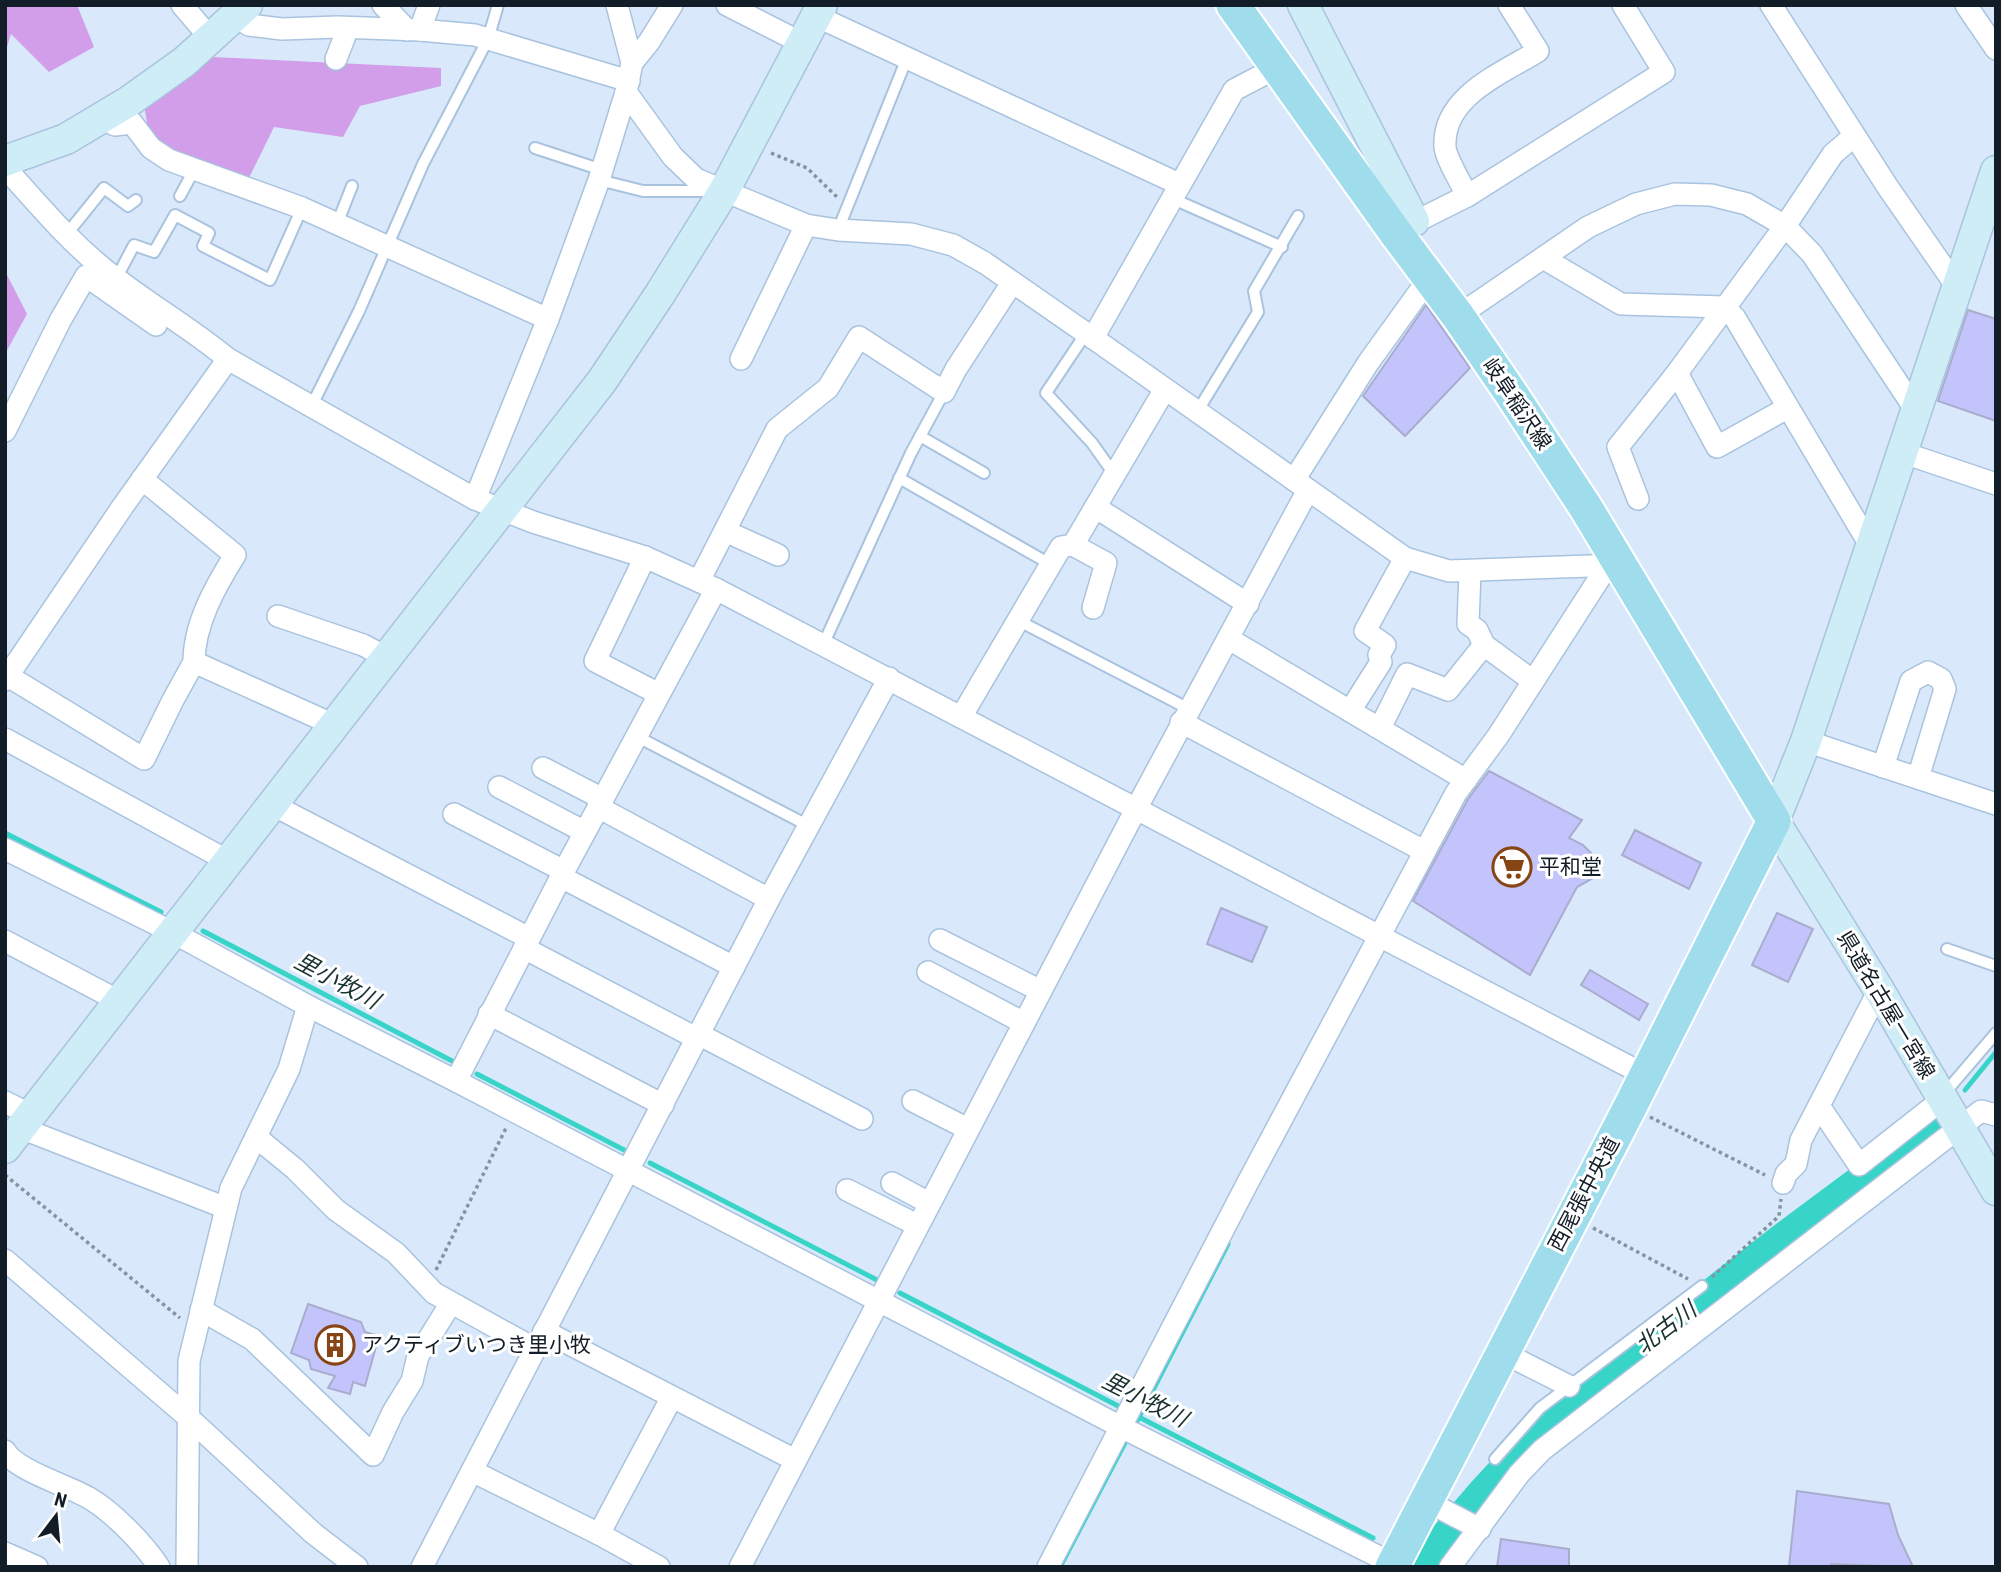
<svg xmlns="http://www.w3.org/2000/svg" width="2001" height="1572" font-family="'Roboto Condensed','Noto Sans JP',sans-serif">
  <rect width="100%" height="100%" fill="#d9e9fb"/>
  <g fill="#d29de9">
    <polygon points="5,5 77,5 94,47 49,72 11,34 5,53"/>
    <polygon points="191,56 441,68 441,86 360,106 343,137 274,127 245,186 151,148 142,92"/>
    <polygon points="5,271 27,314 5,354"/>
  </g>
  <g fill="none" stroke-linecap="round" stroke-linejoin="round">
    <g stroke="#38d4c7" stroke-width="5">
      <polyline points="5,833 161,912"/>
      <polyline points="203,931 454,1062"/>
      <polyline points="477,1074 630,1153"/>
      <polyline points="1965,1090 1996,1052"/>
      <polyline points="650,1163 877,1280"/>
      <polyline points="900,1293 1124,1409"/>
      <polyline points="1133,1414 1373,1538"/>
      <polyline points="1137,1421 1228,1244"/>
      <polyline points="1060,1567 1128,1437"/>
    </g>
    <polyline stroke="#38d4c7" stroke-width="32" points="1426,1567 1442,1541 1482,1494 1566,1403 1630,1358 1780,1241 1913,1142 1935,1120"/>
  </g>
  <g fill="#c2c4fb" stroke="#aaacce" stroke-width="2">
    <polygon points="1426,305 1470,368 1405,436 1363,396"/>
    <polygon points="1968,310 1996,319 1996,421 1938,401"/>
    <polygon points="1489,771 1582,820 1569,838 1583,845 1596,858 1597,876 1577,887 1530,975 1413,901 1468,799"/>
    <polygon points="1635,830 1701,863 1689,889 1622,855"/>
    <polygon points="1221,908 1267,927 1252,962 1207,944"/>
    <polygon points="1777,913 1813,929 1788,982 1752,965"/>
    <polygon points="1590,970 1648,1004 1639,1020 1581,985"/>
    <polygon points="308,1304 361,1322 365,1332 379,1336 365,1386 353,1382 350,1394 328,1388 335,1376 311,1369 309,1360 291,1353"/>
    <polygon points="1797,1491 1889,1504 1898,1535 1913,1567 1831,1564 1831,1567 1789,1567"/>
    <polygon points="1501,1539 1569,1549 1569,1567 1497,1567"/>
  </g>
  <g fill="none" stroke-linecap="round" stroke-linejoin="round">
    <g stroke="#a9c3df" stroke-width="14">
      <g id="lane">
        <polyline points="535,148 602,170"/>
        <polyline points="599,180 643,191 710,191"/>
        <polyline points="180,196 194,170"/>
        <polyline points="1171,198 1282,247"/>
        <polyline points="337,224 352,186"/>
        <polyline points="838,230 907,58"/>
        <polyline points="66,235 104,188 128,206 136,200"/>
        <polyline points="116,279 134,245 154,252 175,215 209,233 203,246 270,280 302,208"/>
        <polyline points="1086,333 1046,393 1092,443 1114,474"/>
        <polyline points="312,405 359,311 423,164 488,39 498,5"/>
        <polyline points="1197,412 1258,312 1254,291 1298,216"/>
        <polyline points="920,436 984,473"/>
        <polyline points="899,478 1050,564"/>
        <polyline points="1017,620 1189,709"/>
        <polyline points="823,645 911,453 944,392"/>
        <polyline points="636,736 809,826"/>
        <polyline points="1947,949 1996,966"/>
        <polyline points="1943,1095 1996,1033"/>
        <polyline points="1495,1459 1540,1408 1702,1286"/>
      </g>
    </g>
    <g stroke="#a9c3df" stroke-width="24">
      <g id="street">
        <polyline points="182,5 211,39"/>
        <polyline points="383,5 407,30"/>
        <polyline points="727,5 802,43"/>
        <polyline points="1771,5 1887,186 1957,287"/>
        <polyline points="1966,5 1996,49"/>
        <polyline points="236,16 249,25 282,29 338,27 420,30 475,35 629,81"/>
        <polyline points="816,16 1179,184"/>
        <polyline points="420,30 429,5"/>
        <polyline points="336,59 348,28"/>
        <polyline points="632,63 649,42 672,5"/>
        <polyline points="626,92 673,157 696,179 806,225 838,230 911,234 953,245 985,263 1093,338 1405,558 1449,571 1619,565"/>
        <polyline points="100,117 115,125 132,123 151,148 169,160 302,208 548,319"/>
        <path d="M5,168C35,200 64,236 98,264C139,299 186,324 228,359L475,499L533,522L645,557L716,589L1645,1075"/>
        <path d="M1467,196C1462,184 1446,159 1445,147C1442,96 1503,73 1538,51L1509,5"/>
        <polyline points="1403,228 1467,196 1664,72 1623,5"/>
        <polyline points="1543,258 1621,304 1724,307 1735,318 1870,545"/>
        <polyline points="1458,316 1588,227 1636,204 1675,194 1711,195 1747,204 1785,226 1812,254 1915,409"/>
        <polyline points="1093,338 1234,90 1278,67"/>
        <polyline points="741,359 806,225"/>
        <polyline points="1677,373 1717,447 1787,408"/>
        <polyline points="5,431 61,319 86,276 156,325"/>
        <polyline points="1901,452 1996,484"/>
        <path d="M142,479L235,555C215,587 194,624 194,662"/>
        <polyline points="1294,480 1368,363 1430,277"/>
        <polyline points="475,499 548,319 599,180 626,92 632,63 617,5"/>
        <polyline points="1638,499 1618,447 1677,373 1785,226 1833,154 1854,136"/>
        <polyline points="1095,507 1248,604"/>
        <polyline points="725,531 778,555"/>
        <polyline points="1073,545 1106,563 1093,608"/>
        <polyline points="645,557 595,661 659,694"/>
        <polyline points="1470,571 1468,624 1477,630 1484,645 1533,681"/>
        <polyline points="699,581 777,429 828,388 859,337 944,392 956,369 1012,283"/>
        <polyline points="278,616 363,645 386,657"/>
        <polyline points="1229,639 1466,780"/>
        <polyline points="8,676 144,759 173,700 194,662 334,725"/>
        <polyline points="5,680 123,506 228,359"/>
        <polyline points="1350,711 1381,662 1379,655 1385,645 1365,631 1405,558"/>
        <polyline points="961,717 1061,547 1073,545 1165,389"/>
        <polyline points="1181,722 1424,851"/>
        <polyline points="1380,728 1407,674 1448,690 1484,645"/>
        <polyline points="5,739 228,861"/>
        <polyline points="1806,741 1996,804"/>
        <polyline points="1883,767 1911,681 1928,672 1941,679 1945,689 1918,778"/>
        <polyline points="543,768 603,799"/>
        <polyline points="499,787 585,832"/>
        <polyline points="273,805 529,938"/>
        <polyline points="598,807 769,899"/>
        <polyline points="454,814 564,871"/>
        <polyline points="5,849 172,932 308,1006 456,1081 1121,1427 1393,1564"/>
        <polyline points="561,877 734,967"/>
        <polyline points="940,940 1041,991"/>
        <polyline points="5,941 119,1001"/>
        <polyline points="524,948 698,1039"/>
        <polyline points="928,972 1024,1023"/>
        <polyline points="489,1014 663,1105"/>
        <polyline points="700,1035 862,1119"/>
        <polyline points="456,1081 564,871 716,589"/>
        <polyline points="913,1101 968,1129"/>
        <polyline points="5,1102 31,1115"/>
        <polyline points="1819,1106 1859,1165 1943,1099"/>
        <polyline points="21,1128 226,1208"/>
        <polyline points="256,1137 295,1169 336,1210 396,1253 434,1293 535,1349"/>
        <polyline points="892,1183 929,1203"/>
        <polyline points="1783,1183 1786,1174 1796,1164 1801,1140 1879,990"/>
        <polyline points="847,1190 917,1225"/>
        <polyline points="5,1260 189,1418 313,1533 357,1567"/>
        <polyline points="201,1310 252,1339 373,1455 393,1412 412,1381 418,1356 451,1303"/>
        <polyline points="544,1331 795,1460"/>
        <polyline points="1502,1352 1569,1386"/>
        <path d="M5,1451C15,1470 69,1486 89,1498C113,1512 144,1544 159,1567"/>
        <polyline points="472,1471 599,1534 659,1567"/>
        <polyline points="1426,1501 1480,1529"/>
        <polyline points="599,1534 672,1397"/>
        <polyline points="5,1553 37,1567"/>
        <polyline points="187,1567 189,1361 231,1188 289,1069 308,1006"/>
        <polyline points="422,1567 769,899 889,678"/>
        <polyline points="740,1567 1136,809 1308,490"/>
        <polyline points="1048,1567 1247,1184 1456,793 1498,736 1608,565"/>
        <polyline points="1450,1567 1519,1474 1542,1450 1981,1111 1996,1115"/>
      </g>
    </g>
    <g stroke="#a9c3df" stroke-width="33">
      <g id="secondary">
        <polyline points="1303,5 1414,221"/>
        <polyline points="5,161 66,139 128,102 184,62 247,5"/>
        <polyline points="1996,171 1806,741 1774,821 1879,990 1996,1190"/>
        <polyline points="5,1148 602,381 660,294 724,191 822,5"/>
      </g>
    </g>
    <g stroke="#fff" stroke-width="37">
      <polyline id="primary" points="1233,5 1395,232 1458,316 1510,392 1586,508 1774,821 1630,1107 1392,1567"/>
    </g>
    <g stroke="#8693a2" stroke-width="3.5" stroke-dasharray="3.5 3.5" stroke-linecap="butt">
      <polyline points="771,153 807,168 838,198"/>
      <polyline points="1650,1117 1765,1175"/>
      <polyline points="5,1175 180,1318"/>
      <polyline points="1593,1228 1688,1279"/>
      <polyline points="436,1270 507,1126"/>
      <polyline points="1712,1277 1779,1216 1781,1199"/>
    </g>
    <use href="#lane" stroke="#fff" stroke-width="10"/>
    <use href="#street" stroke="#fff" stroke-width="21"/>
    <use href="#secondary" stroke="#cfedf6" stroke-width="30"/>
    <use href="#primary" stroke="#9fdcec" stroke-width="33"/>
  </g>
  <defs>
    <g id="supermarket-ring" transform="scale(2.0125)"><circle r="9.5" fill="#fff" stroke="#874414" stroke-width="1.5"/><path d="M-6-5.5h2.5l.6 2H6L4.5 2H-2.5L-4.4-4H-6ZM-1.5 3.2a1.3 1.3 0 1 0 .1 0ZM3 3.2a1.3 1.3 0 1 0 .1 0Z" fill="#874414"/></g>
    <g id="building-ring" transform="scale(2.0125)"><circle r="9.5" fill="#fff" stroke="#874414" stroke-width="1.5"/><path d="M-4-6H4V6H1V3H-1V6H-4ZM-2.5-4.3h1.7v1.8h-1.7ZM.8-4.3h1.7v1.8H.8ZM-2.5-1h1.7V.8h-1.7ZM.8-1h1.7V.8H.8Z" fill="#874414"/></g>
  </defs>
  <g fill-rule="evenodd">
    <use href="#supermarket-ring" x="1512" y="867"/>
    <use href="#building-ring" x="335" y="1345"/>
  </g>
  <g text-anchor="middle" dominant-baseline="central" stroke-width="6" stroke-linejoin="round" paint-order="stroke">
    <g font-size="21" fill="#131d27" stroke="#fff">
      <text transform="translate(1517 404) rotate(56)">岐阜稲沢線</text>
      <text transform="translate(1886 1005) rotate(59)">県道名古屋一宮線</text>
      <text transform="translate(1584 1194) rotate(-62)">西尾張中央道</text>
    </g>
    <g font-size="21" fill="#131d27" stroke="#fff" text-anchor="start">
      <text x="1539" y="867">平和堂</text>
      <text x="362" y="1345">アクティブいつき里小牧</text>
    </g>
    <g font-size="23" font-style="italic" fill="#1a3330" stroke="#fff">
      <text transform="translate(337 981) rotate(28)">里小牧川</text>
      <text transform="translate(1666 1328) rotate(-37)">北古川</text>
      <text transform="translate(1145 1400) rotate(27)">里小牧川</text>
    </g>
  </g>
  <rect width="2001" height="1572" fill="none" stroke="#131d27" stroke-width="14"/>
  <g transform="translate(56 1516) rotate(16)" stroke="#ffffff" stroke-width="5" paint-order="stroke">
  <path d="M0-5L12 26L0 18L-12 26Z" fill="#131d27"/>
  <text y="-10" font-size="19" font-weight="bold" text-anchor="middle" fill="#131d27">N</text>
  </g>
</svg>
